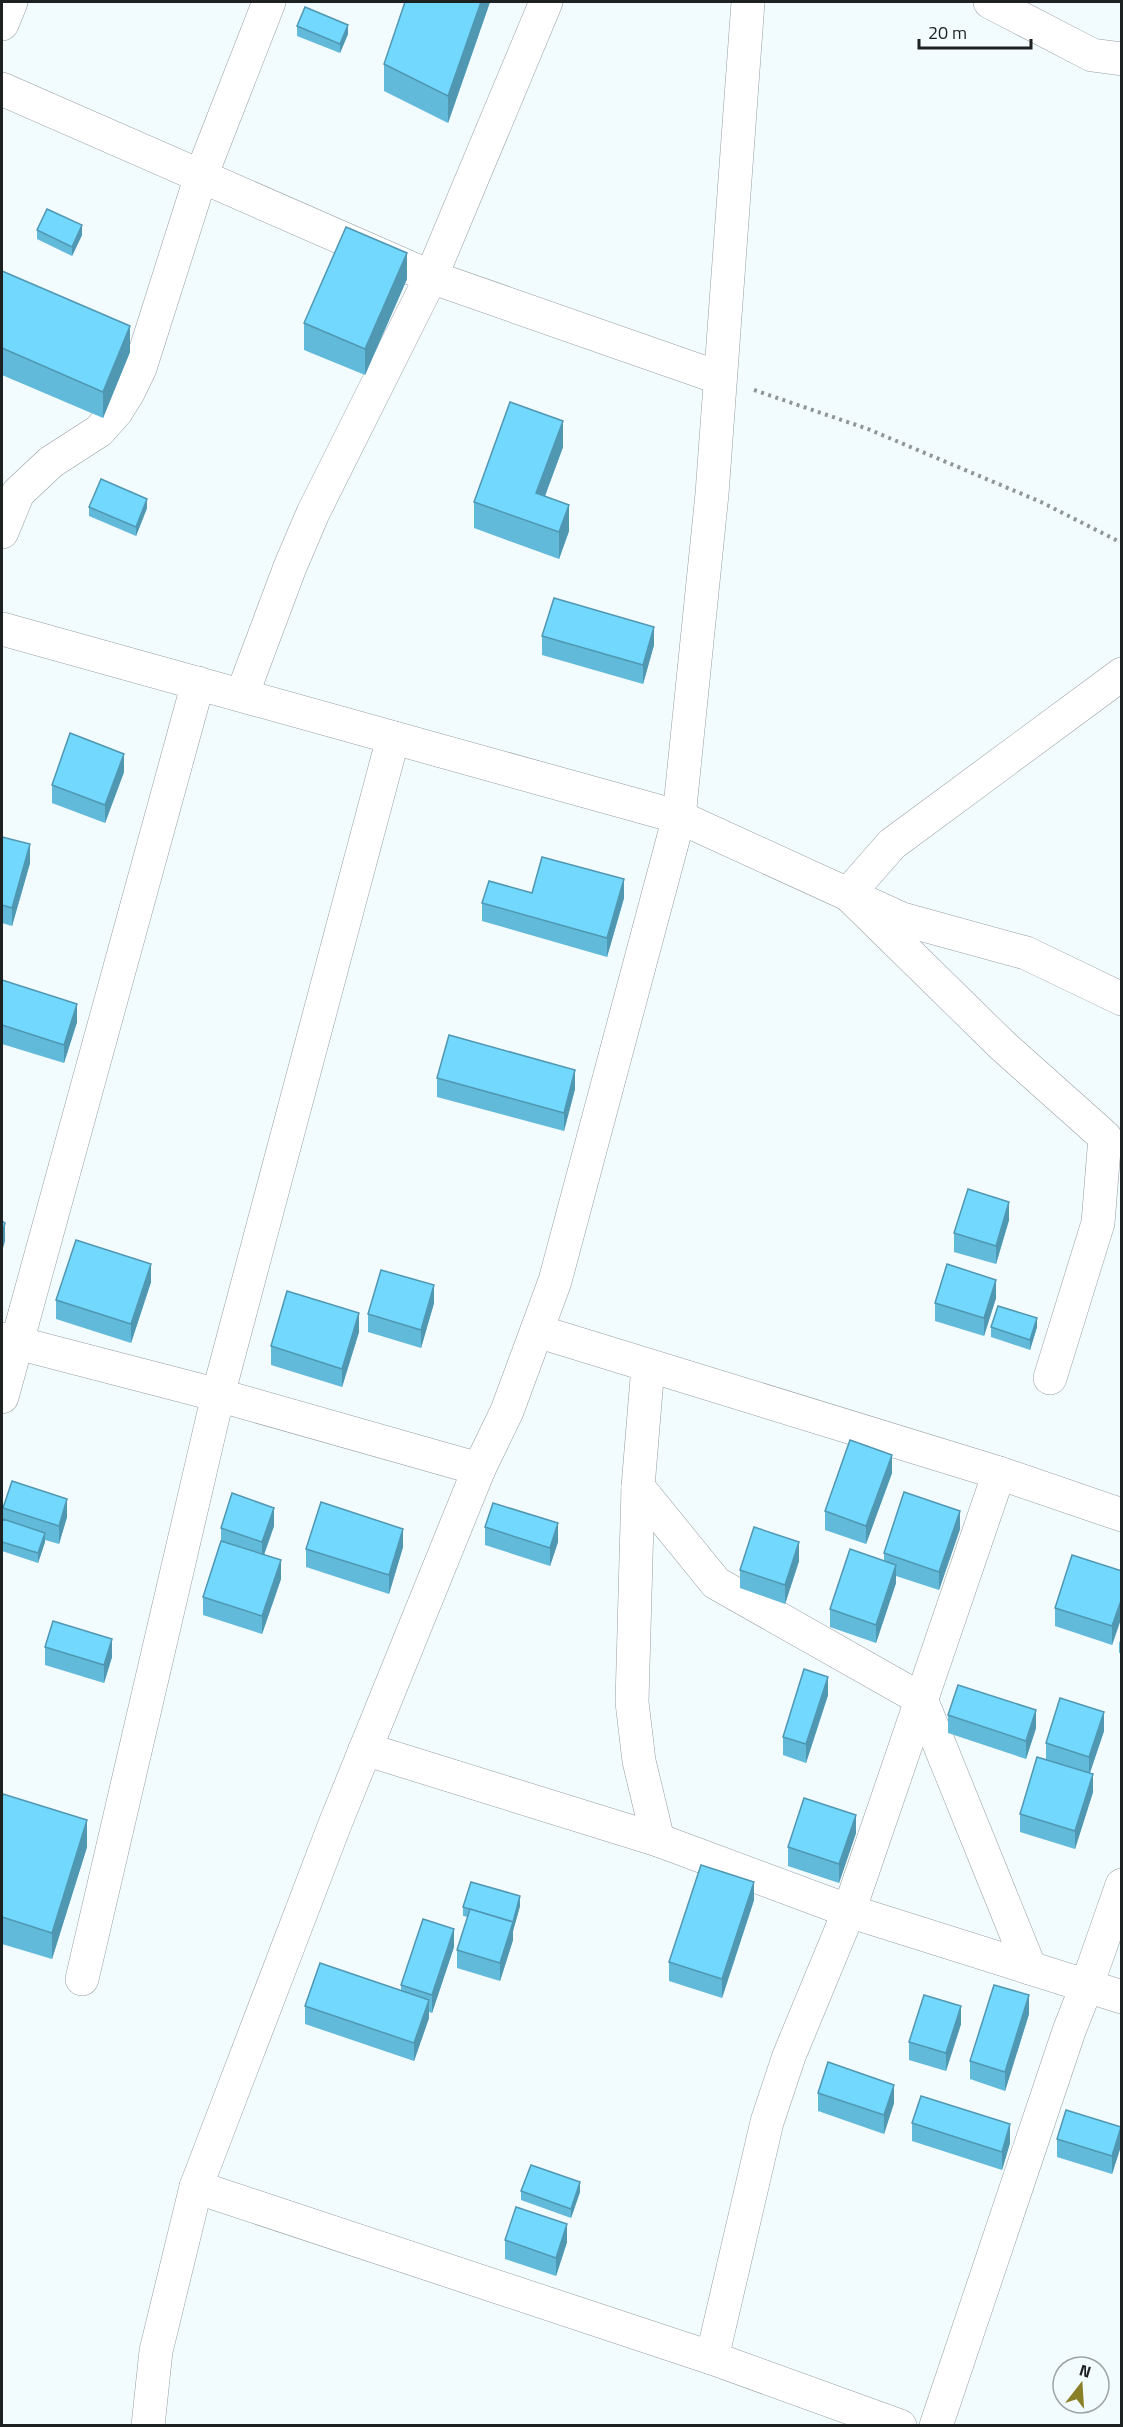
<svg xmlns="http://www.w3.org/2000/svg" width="1123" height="2427" font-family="'Titillium Web',sans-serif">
  <rect width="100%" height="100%" fill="#f2fbfe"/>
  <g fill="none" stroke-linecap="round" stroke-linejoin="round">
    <g stroke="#979ea2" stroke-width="34">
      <g id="street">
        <polyline points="990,2 1092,55 1122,59"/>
        <polyline points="2,24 11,2"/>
        <polyline points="2,89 431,277 720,378"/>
        <polyline points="2,532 18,493 51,462 99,431 116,412 129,391 140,368 201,176 269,2"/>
        <polyline points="2,629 679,817 902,919 1026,953 1122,999"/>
        <polyline points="242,695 290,567 313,513 431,277 546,2"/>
        <polyline points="537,1331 999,1473 1122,1515"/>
        <polyline points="2,1339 218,1395 479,1469"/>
        <polyline points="648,1366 638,1487 632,1702 639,1761 658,1840"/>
        <polyline points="1050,1378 1098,1223 1105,1137 1003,1046 848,894 892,844 1122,674"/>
        <polyline points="2,1397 198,683"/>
        <polyline points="638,1487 716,1583 921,1699 1030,1968"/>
        <polyline points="365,1749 658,1840 849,1911 1122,1997"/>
        <polyline points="82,1979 218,1395 393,738"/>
        <polyline points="196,2187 712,2358 900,2426"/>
        <polyline points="712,2358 767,2122 789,2056 849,1911 999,1473"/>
        <polyline points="936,2426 1069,2031 1087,1985 1122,1885"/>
      </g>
    </g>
    <g stroke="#979ea2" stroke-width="34">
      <polyline id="secondary" points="148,2426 156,2351 196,2187 335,1824 479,1469 507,1411 555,1281 679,817 712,494 748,2"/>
    </g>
    <polyline stroke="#909698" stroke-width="4" stroke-dasharray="3 4.5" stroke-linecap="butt" points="754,390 868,429 1041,502 1122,543"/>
    <use href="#street" stroke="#fff" stroke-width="33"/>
    <use href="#secondary" stroke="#fff" stroke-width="33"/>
  </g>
  <g fill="#62bada">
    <polygon points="490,2 448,123 384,91 384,64"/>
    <polygon points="297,26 348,34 340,53 297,36"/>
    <polygon points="37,230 82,235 72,256 37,239"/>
    <polygon points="2,271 130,352 103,418 2,375"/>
    <polygon points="407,279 365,375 304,350 304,323"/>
    <polygon points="563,447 545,496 569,531 559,559 474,528 474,502"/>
    <polygon points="89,507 147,508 136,536 89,516"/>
    <polygon points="542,636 654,645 643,684 542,655"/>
    <polygon points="124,772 105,823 52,803 52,785"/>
    <polygon points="2,837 30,863 12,926 2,923"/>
    <polygon points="532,893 624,898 607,957 482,921 482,903"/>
    <polygon points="2,980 77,1022 64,1063 2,1044"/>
    <polygon points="437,1078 575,1089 564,1131 437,1097"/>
    <polygon points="1009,1220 996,1264 954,1252 954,1233"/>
    <polygon points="151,1282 131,1343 56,1319 56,1300"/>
    <polygon points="996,1298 984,1336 935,1321 935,1303"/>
    <polygon points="434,1303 421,1348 368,1332 368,1314"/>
    <polygon points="991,1327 1037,1327 1030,1350 991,1337"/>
    <polygon points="359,1332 342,1387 271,1365 271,1346"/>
    <polygon points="892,1473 866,1544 825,1530 825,1511"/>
    <polygon points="3,1508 67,1517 59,1544 45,1540 45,1542 38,1563 2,1551 2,1523 3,1520"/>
    <polygon points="274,1526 264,1555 281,1579 262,1634 203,1615 203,1597 221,1542 221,1528"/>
    <polygon points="485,1527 558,1542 550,1566 485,1545"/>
    <polygon points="960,1529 939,1590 896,1576 896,1583 876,1643 830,1627 830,1609 884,1561 884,1553"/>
    <polygon points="403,1547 389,1594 306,1567 306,1549"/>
    <polygon points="799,1561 785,1604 740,1588 740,1570"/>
    <polygon points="1122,1571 1122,1616 1112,1645 1055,1626 1055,1608"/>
    <polygon points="1122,1636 1122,1653 1119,1653 1119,1643"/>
    <polygon points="45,1647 112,1657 104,1683 45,1665"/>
    <polygon points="828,1695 806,1763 783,1755 783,1737"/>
    <polygon points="948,1715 1036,1728 1026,1759 948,1733"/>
    <polygon points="1104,1731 1090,1773 1093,1792 1075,1849 1020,1832 1020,1814 1046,1759 1046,1743"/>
    <polygon points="2,1799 87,1847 52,1959 2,1944"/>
    <polygon points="856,1833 839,1883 788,1866 788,1847"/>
    <polygon points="754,1900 722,1998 669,1981 669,1962"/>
    <polygon points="520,1906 513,1931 513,1940 500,1981 457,1968 457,1950 468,1917 463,1916 463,1907"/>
    <polygon points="454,1947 432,2013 429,2012 429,2018 414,2061 305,2024 305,2006 401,1990 401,1985"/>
    <polygon points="1029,2014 1005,2091 970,2079 970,2061"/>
    <polygon points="961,2024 946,2071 909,2060 909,2042"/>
    <polygon points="818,2093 894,2103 884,2134 818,2111"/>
    <polygon points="912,2123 1010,2143 1002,2170 912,2141"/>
    <polygon points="1057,2139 1121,2146 1112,2174 1057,2157"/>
    <polygon points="521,2191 580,2192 571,2218 521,2200"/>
    <polygon points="505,2240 567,2242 556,2276 505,2259"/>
  </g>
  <g fill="#5097b2">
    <polygon points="481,2 490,2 448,123 448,96"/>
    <polygon points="348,25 348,34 340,53 340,44"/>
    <polygon points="82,225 82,235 72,256 72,247"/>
    <polygon points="407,253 407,279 365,375 365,349"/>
    <polygon points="130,326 130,352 103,418 103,392"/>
    <polygon points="563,421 563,447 536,520 536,493"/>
    <polygon points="147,499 147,508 136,536 136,527"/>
    <polygon points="569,505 569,531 559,559 559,532"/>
    <polygon points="654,627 654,645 643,684 643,665"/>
    <polygon points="124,754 124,772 105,823 105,805"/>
    <polygon points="30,844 30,863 12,926 12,908"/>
    <polygon points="624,879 624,898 607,957 607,938"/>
    <polygon points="77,1004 77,1022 64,1063 64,1045"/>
    <polygon points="575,1070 575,1089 564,1131 564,1113"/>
    <polygon points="1009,1202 1009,1220 996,1264 996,1246"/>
    <polygon points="5,1223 5,1241 2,1252 2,1234"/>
    <polygon points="151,1264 151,1282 131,1343 131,1324"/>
    <polygon points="996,1280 996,1298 984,1336 984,1318"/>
    <polygon points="434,1285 434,1303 421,1348 421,1330"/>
    <polygon points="359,1313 359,1332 342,1387 342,1369"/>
    <polygon points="1037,1318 1037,1327 1030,1350 1030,1340"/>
    <polygon points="892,1455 892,1473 866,1544 866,1526"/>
    <polygon points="67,1499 67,1517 59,1544 59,1526"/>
    <polygon points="274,1508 274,1526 262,1560 262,1542"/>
    <polygon points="960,1511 960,1529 939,1590 939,1572"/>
    <polygon points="558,1523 558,1542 550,1566 550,1548"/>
    <polygon points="403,1529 403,1547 389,1594 389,1575"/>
    <polygon points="45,1533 45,1542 38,1563 38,1553"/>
    <polygon points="799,1542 799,1561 785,1604 785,1585"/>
    <polygon points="281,1560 281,1579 262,1634 262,1616"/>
    <polygon points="896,1565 896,1583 876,1643 876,1625"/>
    <polygon points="1122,1598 1122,1616 1112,1645 1112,1626"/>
    <polygon points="112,1639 112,1657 104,1683 104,1665"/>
    <polygon points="828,1677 828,1695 806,1763 806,1744"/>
    <polygon points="1036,1710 1036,1728 1026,1759 1026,1741"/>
    <polygon points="1104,1712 1104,1731 1089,1775 1089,1757"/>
    <polygon points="1093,1774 1093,1792 1075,1849 1075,1831"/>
    <polygon points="856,1815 856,1833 839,1883 839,1864"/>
    <polygon points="87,1820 87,1847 52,1959 52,1933"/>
    <polygon points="754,1882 754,1900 722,1998 722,1979"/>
    <polygon points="520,1896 520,1906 513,1931 513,1922"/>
    <polygon points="513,1922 513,1940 500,1981 500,1963"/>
    <polygon points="454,1929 454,1947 432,2013 432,1995"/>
    <polygon points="1029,1995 1029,2014 1005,2091 1005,2072"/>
    <polygon points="429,2000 429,2018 414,2061 414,2043"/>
    <polygon points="961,2006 961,2024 946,2071 946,2053"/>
    <polygon points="894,2085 894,2103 884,2134 884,2115"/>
    <polygon points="1010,2124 1010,2143 1002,2170 1002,2152"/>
    <polygon points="1121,2127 1121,2146 1112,2174 1112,2156"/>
    <polygon points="580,2182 580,2192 571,2218 571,2209"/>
    <polygon points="567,2224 567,2242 556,2276 556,2258"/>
  </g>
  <g fill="#72d8fe" stroke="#5097b2" stroke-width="1.5">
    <polygon points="405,2 481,2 448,96 384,64"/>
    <polygon points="305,7 348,25 340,44 297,26"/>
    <polygon points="47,209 82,225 72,247 37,230"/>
    <polygon points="346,227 407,253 365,349 304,323"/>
    <polygon points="2,271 130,326 103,392 2,348"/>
    <polygon points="510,402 563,421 536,493 569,505 559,532 474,502"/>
    <polygon points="101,479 147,499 136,527 89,507"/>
    <polygon points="554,598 654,627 643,665 542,636"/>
    <polygon points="70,733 124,754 105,805 52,785"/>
    <polygon points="2,837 30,844 12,908 2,905"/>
    <polygon points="542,857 624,879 607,938 482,903 489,881 532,893"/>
    <polygon points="2,980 77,1004 64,1045 2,1025"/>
    <polygon points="449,1035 575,1070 564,1113 437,1078"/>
    <polygon points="968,1189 1009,1202 996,1246 954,1233"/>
    <polygon points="2,1221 5,1223 2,1234"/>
    <polygon points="76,1240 151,1264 131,1324 56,1300"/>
    <polygon points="947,1264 996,1280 984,1318 935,1303"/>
    <polygon points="381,1270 434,1285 421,1330 368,1314"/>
    <polygon points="287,1291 359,1313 342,1369 271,1346"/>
    <polygon points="998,1306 1037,1318 1030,1340 991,1327"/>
    <polygon points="850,1440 892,1455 866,1526 825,1511"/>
    <polygon points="12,1481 67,1499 59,1526 3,1508"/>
    <polygon points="904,1492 960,1511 939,1572 884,1553"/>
    <polygon points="232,1493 274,1508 262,1542 221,1528"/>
    <polygon points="321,1502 403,1529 389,1575 306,1549"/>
    <polygon points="493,1503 558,1523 550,1548 485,1527"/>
    <polygon points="3,1519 45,1533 38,1553 2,1542 2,1523"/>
    <polygon points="754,1527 799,1542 785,1585 740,1570"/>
    <polygon points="221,1541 281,1560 262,1616 203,1597"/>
    <polygon points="850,1549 896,1565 876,1625 830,1609"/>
    <polygon points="1072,1555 1122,1571 1122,1598 1112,1626 1055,1608"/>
    <polygon points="53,1621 112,1639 104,1665 45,1647"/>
    <polygon points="804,1669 828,1677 806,1744 783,1737"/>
    <polygon points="958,1685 1036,1710 1026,1741 948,1715"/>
    <polygon points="1060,1698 1104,1712 1089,1757 1046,1743"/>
    <polygon points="1037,1757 1093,1774 1075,1831 1020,1814"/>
    <polygon points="3,1794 87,1820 52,1933 2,1917 2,1799"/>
    <polygon points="804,1798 856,1815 839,1864 788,1847"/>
    <polygon points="701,1865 754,1882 722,1979 669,1962"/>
    <polygon points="471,1882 520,1896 513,1922 463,1907"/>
    <polygon points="470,1909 513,1922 500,1963 457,1950"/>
    <polygon points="423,1919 454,1929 432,1995 401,1985"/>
    <polygon points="320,1963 429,2000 414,2043 305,2006"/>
    <polygon points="994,1985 1029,1995 1005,2072 970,2061"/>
    <polygon points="924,1995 961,2006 946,2053 909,2042"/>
    <polygon points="828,2062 894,2085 884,2115 818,2093"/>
    <polygon points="921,2096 1010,2124 1002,2152 912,2123"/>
    <polygon points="1066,2110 1121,2127 1112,2156 1057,2139"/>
    <polygon points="531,2165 580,2182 571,2209 521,2191"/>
    <polygon points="516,2207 567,2224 556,2258 505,2240"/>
  </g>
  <rect width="1123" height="2427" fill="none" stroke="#1e2122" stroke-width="6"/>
  <g transform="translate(1081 2385) rotate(17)"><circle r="28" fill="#f2fbfe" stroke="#9da4a6" stroke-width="1.5"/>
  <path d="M0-4.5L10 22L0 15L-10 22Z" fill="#8a8027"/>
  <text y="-9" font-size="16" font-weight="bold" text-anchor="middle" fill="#1e2122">N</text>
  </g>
  <path d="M919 39v9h112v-9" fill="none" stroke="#1e2122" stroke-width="3"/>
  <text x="928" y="39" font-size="18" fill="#1e2122" stroke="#f2fbfe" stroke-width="4.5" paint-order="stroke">20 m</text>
</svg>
